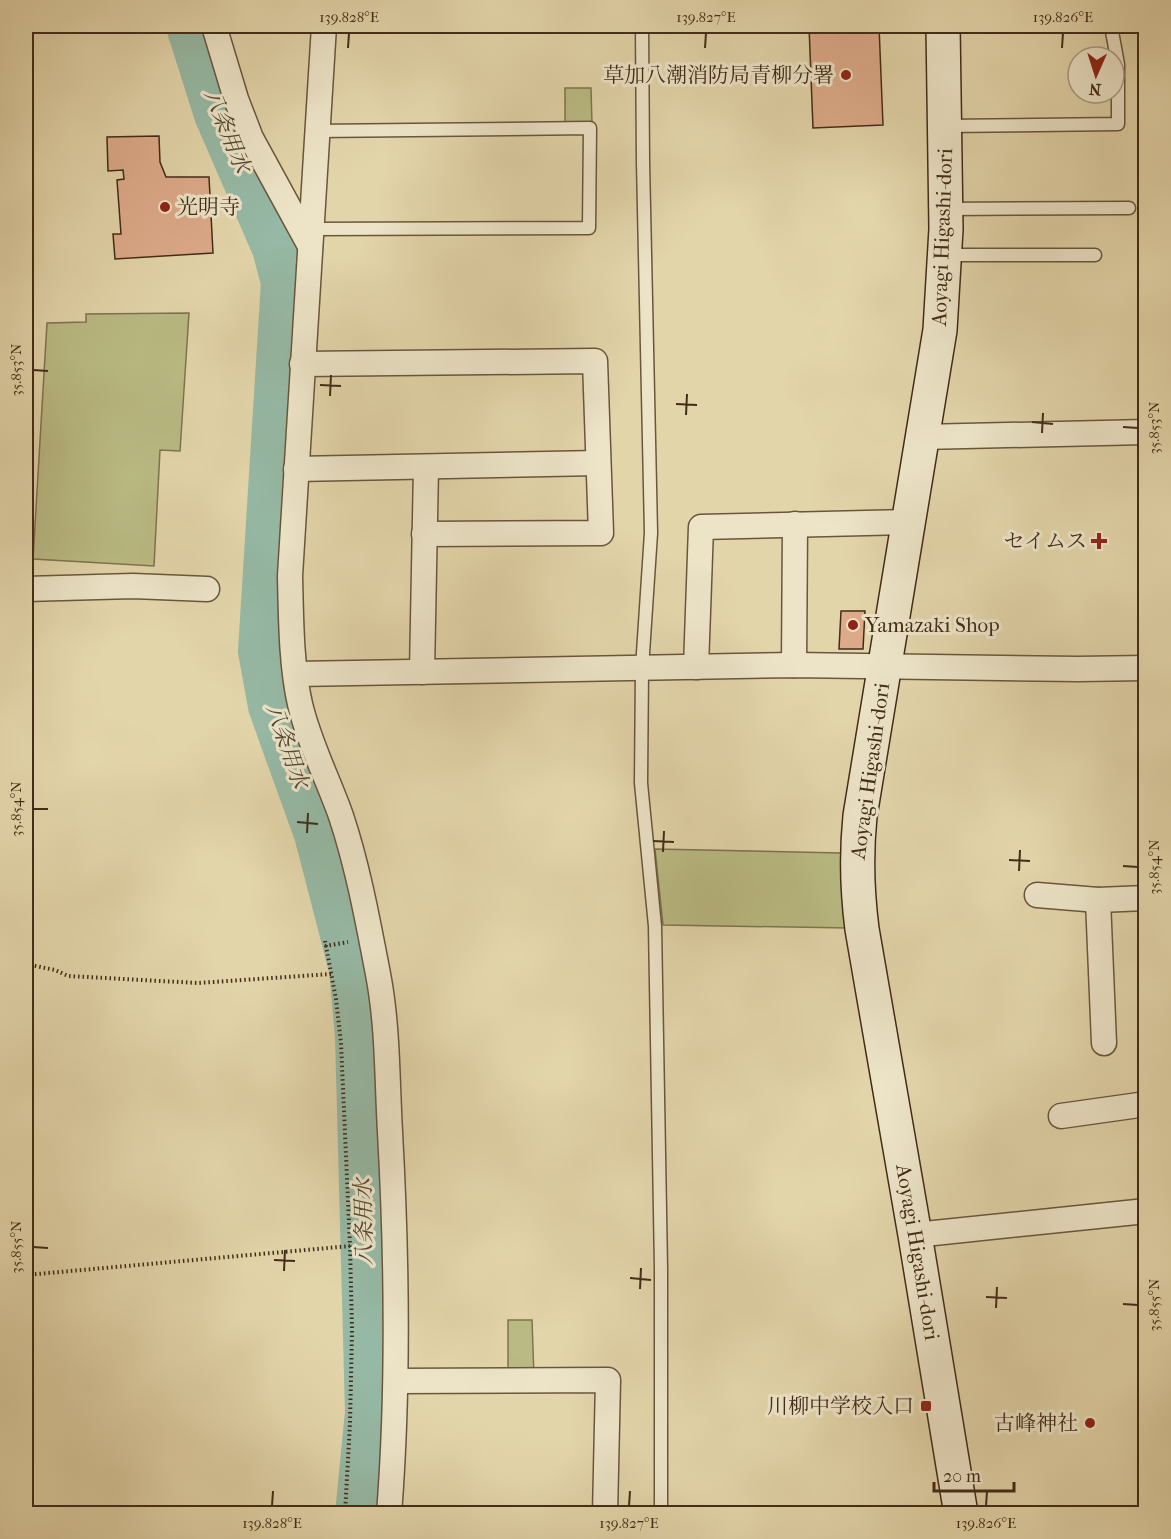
<svg xmlns="http://www.w3.org/2000/svg" width="1171" height="1539" font-family="'IM FELL French Canon','Noto Serif JP',serif">
  <rect width="100%" height="100%" fill="#e3d5aa"/>
  <filter id="stains"><feTurbulence type="fractalNoise" baseFrequency=".00333" numOctaves="4"/><feColorMatrix values="0 0 0 0 .2 0 0 0 0 .09 0 0 0 0 .02 0 0 0 .5 -.17"/></filter>
  <radialGradient id="worn" r=".72"><stop offset=".6" stop-color="#630" stop-opacity="0"/><stop offset="1" stop-color="#630" stop-opacity=".3"/></radialGradient>
  <g fill="#babb84" stroke="#7e744e" stroke-width="1.5">
    <polygon points="565,88 591,88 592,124 565,124"/>
    <polygon points="189,313 180,451 160,450 154,566 33,559 47,323 86,322 86,314"/>
    <polygon points="655,849 841,853 848,928 663,925"/>
    <polygon points="508,1320 532,1320 534,1378 508,1378"/>
  </g>
  <g fill="none" stroke-linecap="round" stroke-linejoin="round">
    <polyline stroke="#96b9a5" stroke-width="48" points="190,26 218,114 276,248 285,282 262,651 272,706 318,834 353,969 359,1036 369,1412 359,1514"/>
  </g>
  <g fill="#ddab8a" stroke="#422c18" stroke-width="1.5">
    <polygon points="809,26 879,26 883,125 813,128"/>
    <polygon points="159,136 160,162 166,177 209,177 213,253 115,259 113,234 121,234 117,180 124,179 123,170 108,171 107,137"/>
    <polygon points="841,611 865,611 863,649 839,649"/>
  </g>
  <g fill="none" stroke-linecap="round" stroke-linejoin="round">
    <g stroke="#6a563c" stroke-width="15">
      <g id="lane">
        <polyline points="642,26 643,162 651,533 642,668 641,783 655,926 661,1268 661,1514"/>
        <polyline points="946,126 1118,124 1118,64 1111,26"/>
        <polyline points="947,209 1129,208"/>
        <polyline points="311,229 589,228 590,128 316,131"/>
        <polyline points="946,255 1095,255"/>
      </g>
    </g>
    <g stroke="#6a563c" stroke-width="27">
      <g id="street">
        <polyline points="214,26 236,99 251,138 310,246"/>
        <path d="M324,26L290,576C291,616 291,665 300,704C309,743 328,779 341,816C358,867 368,922 378,974C388,1026 387,1080 390,1132C397,1259 399,1386 389,1514"/>
        <polyline points="302,364 595,361 601,533 424,534"/>
        <polyline points="922,437 1146,432"/>
        <polyline points="296,469 598,463"/>
        <polyline points="26,589 133,586 207,589"/>
        <polyline points="794,665 795,524"/>
        <polyline points="696,667 701,527 908,522"/>
        <polyline points="422,672 426,467"/>
        <polyline points="296,674 794,665 1078,669 1146,668"/>
        <polyline points="1037,895 1098,900 1146,898"/>
        <polyline points="1098,900 1104,1043"/>
        <polyline points="1061,1116 1146,1104"/>
        <polyline points="915,1235 1146,1211"/>
        <polyline points="396,1381 608,1380 605,1514"/>
      </g>
    </g>
    <g stroke="#422c18" stroke-width="36">
      <g id="secondary">
        <path id="s1" d="M943,26L946,229L940,330L860,816C856,855 857,890 862,929L915,1235L961,1514"/>
      </g>
    </g>
    <g stroke="#422c18" stroke-width="4" stroke-dasharray="1.5 3" stroke-linecap="butt">
      <polyline points="325,941 336,999 341,1043 350,1246 352,1330 350,1423 345,1514"/>
      <polyline points="325,946 348,942"/>
      <polyline points="26,964 55,970 68,976 198,983 331,974"/>
      <polyline points="26,1275 350,1246"/>
    </g>
    <use href="#lane" stroke="#ede4c8" stroke-width="12"/>
    <use href="#street" stroke="#ede4c8" stroke-width="24"/>
    <use href="#secondary" stroke="#ede4c8" stroke-width="33"/>
  </g>
  <path fill="none" stroke="#422c18" stroke-width="2" d="M348,48L349,33M705,48L706,33M1062,48L1063,33M33,370L48,371M320,385L341,386M330,396L331,375M676,404L697,405M686,415L687,394M1032,422L1053,424M1123,427L1138,428M1042,433L1043,413M33,809H48M297,822L318,824M307,833L308,813M653,841L674,842M663,852L664,831M1009,860L1030,861M1123,866L1138,867M1019,871L1020,850M33,1247L48,1248M274,1260L295,1261M284,1271L285,1250M630,1278L651,1280M640,1289L641,1268M986,1297L1007,1298M1123,1304L1138,1305M996,1308L997,1287M272,1506L273,1491M629,1506L630,1491M986,1506L987,1491"/>
  <g fill="#8f2418" stroke="#ede4c8" stroke-width="2">
    <circle cx="846" cy="75" r="6"/>
    <circle cx="165" cy="207" r="6"/>
    <path d="M1096 532h6v6h6v6h-6v6h-6v-6h-6v-6h6z"/>
    <circle cx="853" cy="625" r="6"/>
    <rect x="920" y="1400" width="12" height="12" rx="3"/>
    <circle cx="1090" cy="1423" r="6"/>
  </g>
  <g text-anchor="middle" dominant-baseline="central" stroke-width="6" stroke-linejoin="round" paint-order="stroke">
    <g font-size="21" fill="#422c18" stroke="#ede4c8" text-anchor="end">
      <text x="834" y="75">草加八潮消防局青柳分署</text>
      <text x="177" y="207" text-anchor="start">光明寺</text>
      <text x="1087" y="541">セイムス</text>
      <text x="865" y="625" text-anchor="start">Yamazaki Shop</text>
      <text x="914" y="1406">川柳中学校入口</text>
      <text x="1078" y="1423">古峰神社</text>
    </g>
    <g font-size="21" fill="#422c18" stroke="#ede4c8">
      <text transform="translate(942 237) rotate(-88)">Aoyagi Higashi-dori</text>
      <text transform="translate(870 771) rotate(-82)">Aoyagi Higashi-dori</text>
      <text stroke="none"><textPath href="#s1" startOffset="1238">Aoyagi Higashi-dori</textPath></text>
    </g>
    <g font-size="22" font-style="italic" fill="#534834" stroke="#ede4c8">
      <text transform="translate(227 131) rotate(68)">八条用水</text>
      <text transform="translate(287 746) rotate(71)">八条用水</text>
      <text transform="translate(364 1222) rotate(-91)">八条用水</text>
    </g>
  </g>
  <rect width="1171" height="1539" fill="none" stroke="#e3d5aa" stroke-width="66"/>
  <g transform="translate(1096 75) rotate(183)"><circle r="28" fill="#ede4c8" stroke="#a99a82" stroke-width="1.5"/>
  <path d="M0-4.5L10 22L0 15L-10 22Z" fill="#8f2418"/>
  <text y="-9" font-size="16" font-weight="bold" text-anchor="middle" fill="#422c18">N</text>
  </g>
  <path d="M934 1482v9h80v-9" fill="none" stroke="#422c18" stroke-width="3"/>
  <text x="943" y="1482" font-size="18" fill="#422c18" stroke="#ede4c8" stroke-width="4.5" paint-order="stroke">20 m</text>
  <rect x="33" y="33" width="1105" height="1473" fill="none" stroke="#422c18" stroke-width="2"/>
  <g font-size="15" text-anchor="middle" fill="#422c18">
    <text x="349" y="22">139.828°E</text>
    <text x="706" y="22">139.827°E</text>
    <text x="1063" y="22">139.826°E</text>
    <text transform="translate(16 370) rotate(-90)" y="5">35.853°N</text>
    <text transform="translate(1154 428) rotate(-90)" y="5">35.853°N</text>
    <text transform="translate(16 809) rotate(-90)" y="5">35.854°N</text>
    <text transform="translate(1154 867) rotate(-90)" y="5">35.854°N</text>
    <text transform="translate(16 1247) rotate(-90)" y="5">35.855°N</text>
    <text transform="translate(1154 1305) rotate(-90)" y="5">35.855°N</text>
    <text x="272" y="1528">139.828°E</text>
    <text x="629" y="1528">139.827°E</text>
    <text x="986" y="1528">139.826°E</text>
  </g>
  <rect width="100%" height="100%" filter="url(#stains)"/>
  <rect width="100%" height="100%" fill="url(#worn)"/>
</svg>
